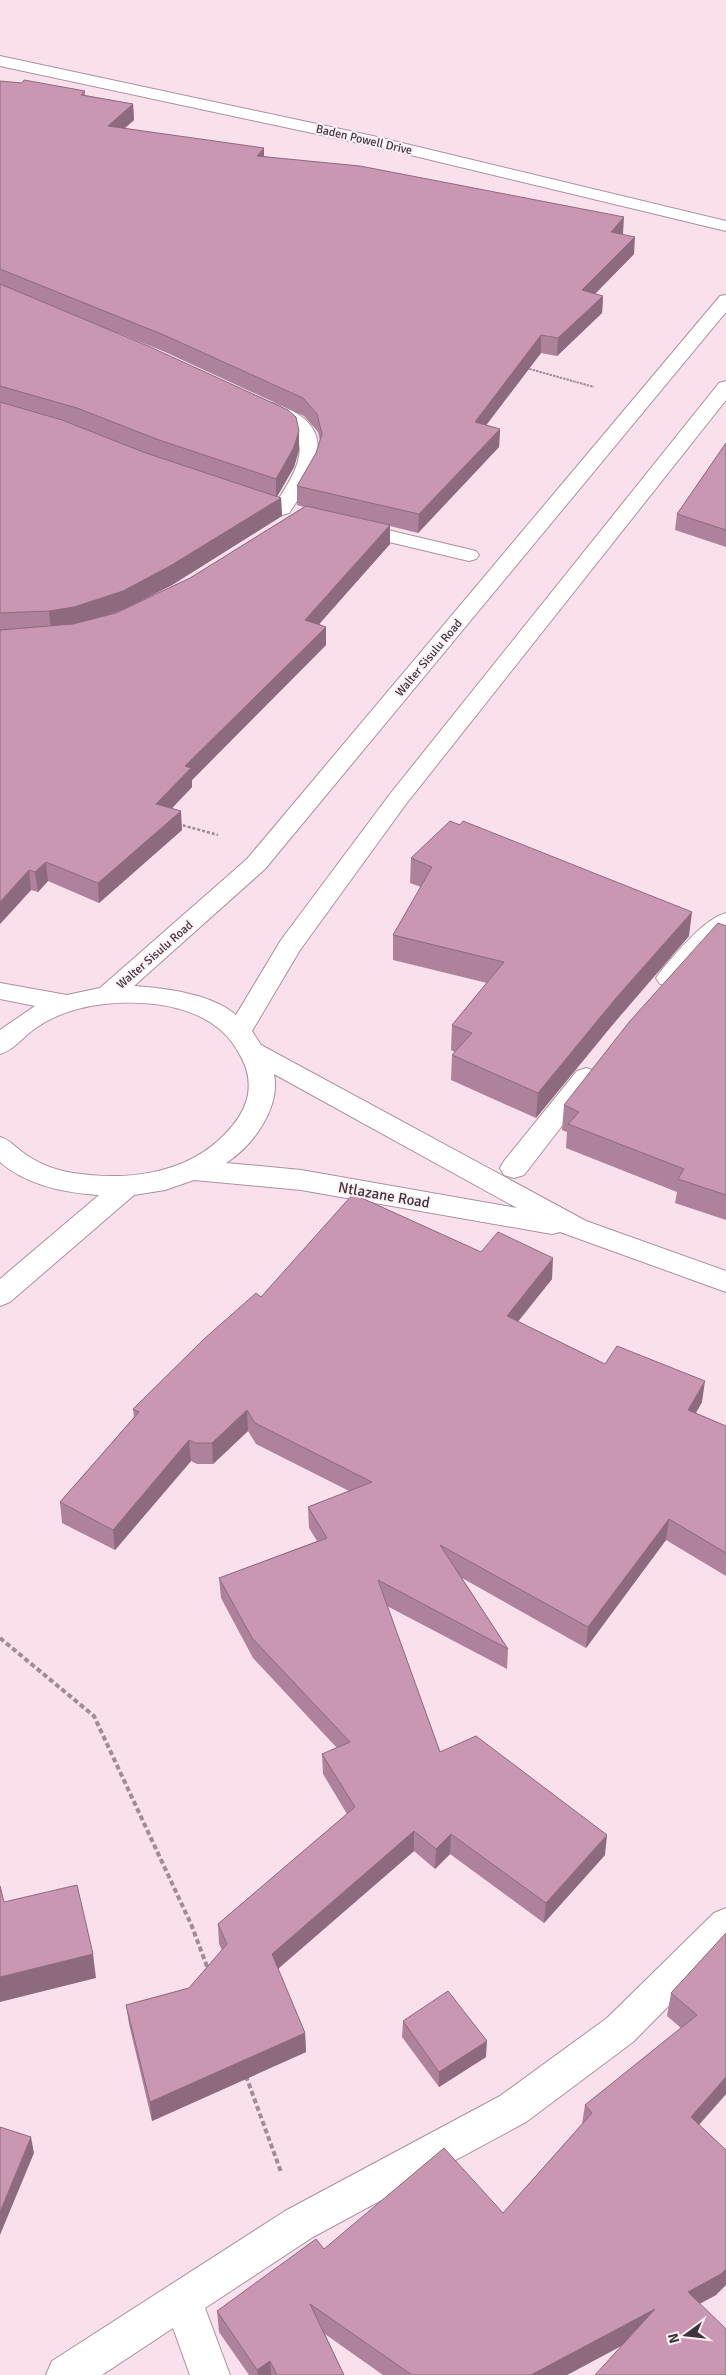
<svg xmlns="http://www.w3.org/2000/svg" width="726" height="2375" font-family="Signika,sans-serif">
  <rect width="100%" height="100%" fill="#fadfed"/>
  <g fill="none" stroke-linecap="round" stroke-linejoin="round">
    <g stroke="#aa919e" stroke-width="2">
      <g id="minor">
        <path d="M726,295V312L265,869L134,986C165,988 212,994 236,1015L281,940L390,794L719,383L726,381V400L406,804L300,950L252,1031L261,1045L586,1221L726,1271V1292L560,1232L552,1234L301,1190L194,1180L165,1190L134,1195L10,1302L0,1306V1279L99,1195C65,1193 26,1185 0,1162V1137C10,1140 13,1145 21,1151C36,1163 55,1170 73,1173C126,1181 186,1175 225,1134C235,1124 243,1113 247,1099C251,1083 248,1069 240,1055C215,1006 153,999 104,1004C79,1007 53,1015 33,1030C22,1038 14,1050 0,1054V1030L35,1006L0,999V983L67,995L100,988L247,859L720,296ZM274,1074L517,1208L301,1170L226,1163C253,1146 281,1107 274,1074Z"/>
        <path d="M265,401C340,420 323,464 289,513L282,515L275,513L272,509C285,488 316,449 289,427C281,419 268,416 258,411L255,407L258,403Z"/>
        <polygon points="354,522 476,551 479,555 476,559 469,561 347,532 344,528 347,524"/>
        <path d="M726,913V934L707,951L678,984L669,986L660,984L656,978L660,972C677,953 702,920 726,913Z"/>
        <polygon points="586,1068 595,1071 599,1077 595,1083 524,1175 514,1178 504,1175 500,1168 504,1161 577,1071"/>
        <polygon points="726,1908 726,1948 633,2042 526,2122 313,2237 205,2308 230,2375 190,2375 173,2328 102,2375 46,2375 52,2361 285,2211 500,2096 607,2018 714,1913"/>
      </g>
    </g>
    <g stroke="#aa919e" stroke-width="2">
      <polygon id="major" points="0,56 373,136 726,221 726,231 373,146 0,66"/>
    </g>
    <polyline stroke="#9f8c96" stroke-width="2" stroke-dasharray="2.5 1" stroke-linecap="butt" points="526,368 594,387"/>
    <polyline stroke="#9f8c96" stroke-width="2.5" stroke-dasharray="3 2" stroke-linecap="butt" points="178,824 218,835"/>
    <g stroke="#9f8c96" stroke-width="4" stroke-dasharray="5 3" stroke-linecap="butt">
      <polyline points="0,1638 94,1716 191,1924 208,1969"/>
      <polyline points="246,2076 281,2172"/>
    </g>
    <use href="#minor" fill="#fff" fill-rule="evenodd"/>
    <use href="#major" fill="#fff" fill-rule="evenodd"/>
  </g>
  <g fill="#ae829a" fill-rule="evenodd">
    <path d="M0,81L85,91V95L133,104L134,120L125,128L264,156L623,234H622L634,254L595,294L603,296L602,313L557,356L541,353L486,425L500,429L499,447L418,533L390,526V544L319,624L326,627V645L192,780V787L172,808L182,830L99,903L48,881L38,892L31,890L0,924ZM118,333L165,352L304,416L318,432L320,441L316,453L297,486V505L304,507L190,578L135,604L172,585L282,516L281,498L277,497L294,467L299,450Z"/>
    <polygon points="726,443 726,547 675,530 677,514"/>
    <polygon points="411,858 689,936 614,1023 536,1118 451,1080 452,1055 455,1052 451,1050 452,1025 487,983 393,960 393,935 421,887 410,883"/>
    <polygon points="726,926 726,1220 675,1203 677,1192 566,1148 567,1132 562,1130 564,1105"/>
    <polygon points="481,1252 552,1279 518,1322 605,1364 702,1402 696,1413 726,1426 726,1576 666,1540 586,1648 462,1578 508,1649 507,1669 387,1606 440,1752 605,1855 544,1923 450,1854 435,1869 414,1851 278,1969 305,2033 306,2052 152,2121 129,2024 126,2005 189,1988 222,1950 219,1944 218,1924 347,1814 323,1774 322,1754 337,1748 253,1658 221,1598 219,1578 317,1541 309,1528 308,1507 349,1491 256,1444 248,1431 213,1464 197,1464 191,1461 115,1550 62,1523 60,1502 134,1417 133,1409 261,1297"/>
    <polygon points="726,1933 726,2094 699,2125 716,2295 567,2375 383,2375 325,2334 344,2375 249,2375 219,2332 217,2311 324,2249 503,2213 582,2124 585,2105 681,2028 667,2016 671,1993"/>
    <polygon points="403,2021 486,2057 439,2087 402,2037"/>
  </g>
  <g fill="#8d6a7d">
    <polygon points="133,104 134,120 109,142 108,126"/>
    <polygon points="264,148 264,165 257,156"/>
    <polygon points="624,217 623,234 610,249 611,232"/>
    <polygon points="635,237 634,254 581,308 582,290"/>
    <polygon points="603,296 602,313 557,356 558,338"/>
    <polygon points="541,335 541,353 475,440 475,422"/>
    <polygon points="500,429 499,447 418,533 419,514"/>
    <polygon points="299,431 299,450 294,467 276,498 276,479"/>
    <polygon points="281,498 282,516 172,585 124,609 76,626 51,630 49,611"/>
    <polygon points="390,525 390,544 306,639 305,620"/>
    <polygon points="326,627 326,645 192,780 192,787 158,823 156,804 185,766"/>
    <polygon points="181,811 182,830 99,903 98,883"/>
    <polygon points="46,862 48,881 38,892 35,872"/>
    <polygon points="29,870 31,890 0,924 0,902"/>
    <polygon points="692,912 689,936 614,1023 536,1118 538,1093 616,998"/>
    <polygon points="553,1258 552,1279 505,1337 507,1316"/>
    <polygon points="705,1381 702,1402 685,1431 688,1410"/>
    <polygon points="247,1410 248,1431 213,1464 212,1443"/>
    <polygon points="189,1440 191,1461 115,1550 113,1530"/>
    <polygon points="669,1519 666,1540 586,1648 588,1627"/>
    <polygon points="414,1831 414,1851 273,1973 272,1954"/>
    <polygon points="451,1834 450,1854 435,1869 436,1849"/>
    <polygon points="607,1835 605,1855 544,1923 546,1903"/>
    <polygon points="93,1954 96,1978 0,2002 0,1977"/>
    <polygon points="305,2033 306,2052 152,2121 150,2102"/>
    <polygon points="487,2041 486,2057 439,2087 439,2072"/>
    <polygon points="726,2077 726,2094 686,2139 691,2117"/>
    <polygon points="31,2137 34,2153 0,2235 0,2212"/>
    <polygon points="726,2269 726,2285 716,2295 684,2312 688,2292"/>
    <polygon points="655,2309 651,2330 567,2375 531,2375"/>
    <polygon points="270,2361 271,2375 258,2375 257,2370"/>
  </g>
  <g fill="#ca97b3" stroke="#8d6a7d">
    <polygon points="24,80 85,91 81,95 133,104 108,126 264,148 257,156 360,166 624,217 611,232 635,237 582,290 603,296 558,338 541,335 475,422 500,429 419,514 297,486 316,453 322,434 317,414 303,398 164,335 0,269 0,81 22,83"/>
    <polygon points="0,284 148,346 288,410 296,417 299,431 293,449 276,479 159,440 77,408 0,386"/>
    <polygon points="0,402 62,420 143,452 281,498 170,566 123,591 74,607 49,611 0,613"/>
    <polygon points="726,443 726,530 677,514"/>
    <polygon points="306,506 390,525 305,620 326,627 185,766 191,768 156,804 181,811 98,883 46,862 35,872 29,870 0,902 0,630 73,624 116,613 190,578"/>
    <polygon points="450,821 460,825 463,821 692,912 616,998 538,1093 452,1055 472,1033 452,1025 504,962 393,935 432,867 411,858"/>
    <polygon points="718,923 726,926 726,1195 678,1179 684,1169 568,1124 579,1112 564,1105 630,1021"/>
    <polygon points="353,1194 481,1252 498,1232 553,1258 507,1316 605,1364 617,1346 705,1381 688,1410 726,1426 726,1553 669,1519 588,1627 440,1545 508,1649 378,1580 440,1752 476,1736 607,1835 546,1903 451,1834 436,1849 414,1831 272,1954 305,2033 150,2102 126,2005 189,1988 227,1944 218,1924 355,1807 322,1754 350,1742 252,1638 219,1578 327,1538 308,1507 372,1482 255,1423 247,1410 212,1443 195,1443 189,1440 113,1530 60,1502 139,1412 133,1409 204,1339 256,1293 261,1297"/>
    <polygon points="77,1885 93,1954 0,1977 0,1886 4,1902"/>
    <polygon points="726,1933 726,2077 691,2117 726,2150 726,2269 721,2274 688,2292 726,2329 726,2375 595,2375 655,2309 531,2375 412,2375 310,2304 344,2375 277,2375 270,2361 257,2370 217,2311 316,2239 324,2249 444,2148 503,2213 592,2113 585,2105 697,2015 671,1993"/>
    <polygon points="448,1991 487,2041 439,2072 403,2021"/>
    <polygon points="0,2127 31,2137 0,2212"/>
  </g>
  <g text-anchor="middle" dominant-baseline="central" stroke-width="4" stroke-linejoin="round" paint-order="stroke">
    <g font-size="12" fill="#3e3439" stroke="#fdf1f7">
      <text transform="translate(364 140) rotate(13)">Baden Powell Drive</text>
      <text transform="translate(429 658) rotate(-50)">Walter Sisulu Road</text>
      <text transform="translate(155 955) rotate(-41)">Walter Sisulu Road</text>
    </g>
    <g font-size="15" fill="#3e3439" stroke="#fdf1f7">
      <text transform="translate(384 1195) rotate(10)">Ntlazane Road</text>
    </g>
  </g>
  <g transform="translate(686 2335) rotate(255)" stroke="#fdf1f7" stroke-width="4" paint-order="stroke">
  <path d="M0-4L9 19L0 12L-9 19Z" fill="#3e3439"/>
  <text y="-8" font-size="14" font-weight="bold" text-anchor="middle" fill="#3e3439">N</text>
  </g>
</svg>
